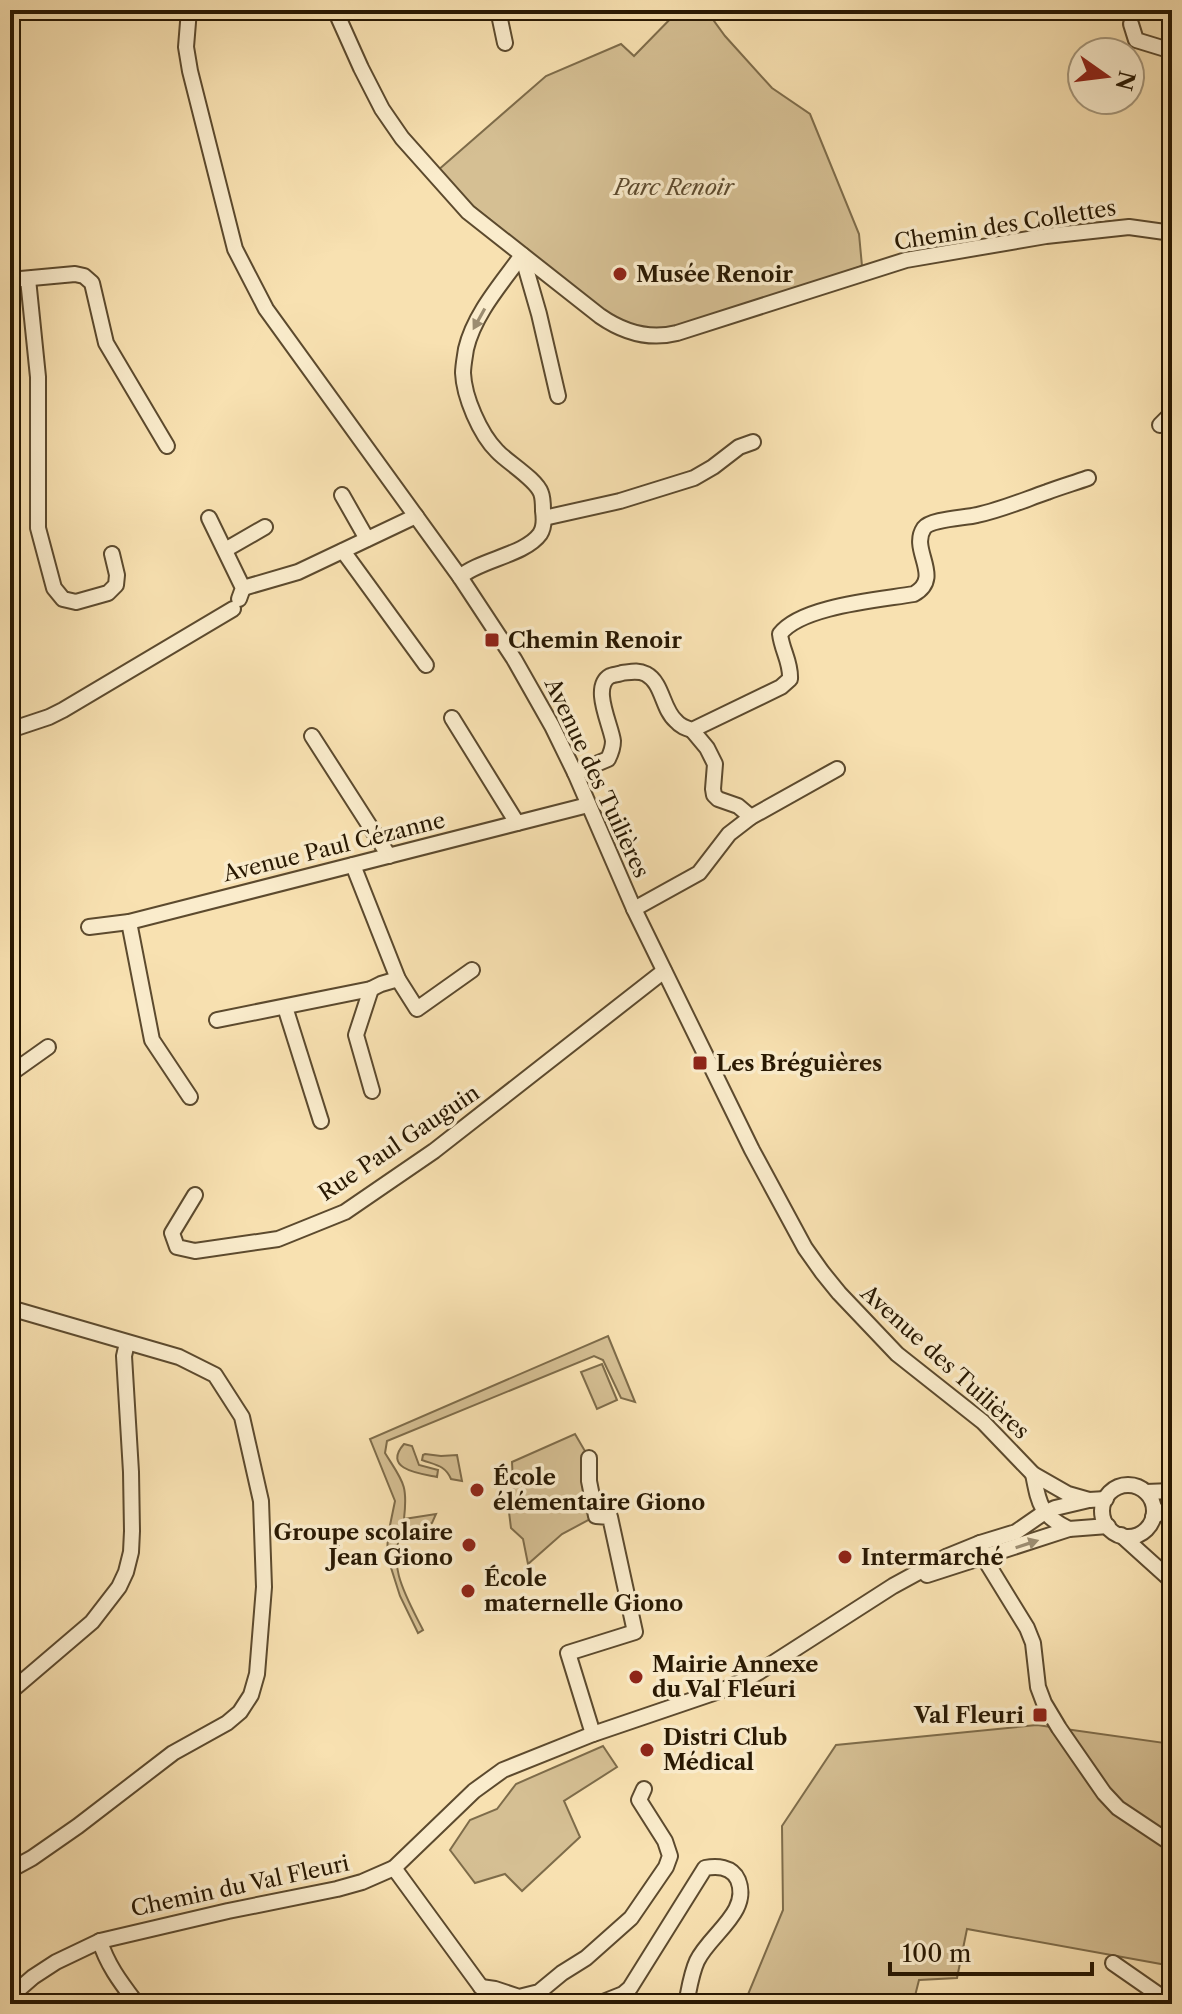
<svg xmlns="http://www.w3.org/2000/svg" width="1182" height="2014" font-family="'Libre Caslon Text',serif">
  <rect width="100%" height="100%" fill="#f8e1b1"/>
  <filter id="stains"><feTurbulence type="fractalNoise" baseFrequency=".0025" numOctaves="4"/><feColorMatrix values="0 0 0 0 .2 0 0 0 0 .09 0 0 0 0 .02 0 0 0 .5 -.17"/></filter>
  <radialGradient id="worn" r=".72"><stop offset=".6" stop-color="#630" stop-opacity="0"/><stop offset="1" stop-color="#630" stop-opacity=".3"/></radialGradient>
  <g fill="#d5bf93" stroke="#7e6c4a" stroke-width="2">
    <polygon points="679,10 706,10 725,36 772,88 810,114 859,234 862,266 674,331 644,334 613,319 468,202 437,171 546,76 621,44 634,56"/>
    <path d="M608,1336L635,1402L621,1398L603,1360L594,1356L387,1441L385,1453C403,1482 408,1484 404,1519L436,1514L432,1523L403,1532C384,1562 409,1602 423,1630L418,1633L400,1596L387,1555L388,1535L395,1501L370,1439Z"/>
    <polygon points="602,1364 617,1400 597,1409 581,1372"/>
    <polygon points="575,1434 589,1458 596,1516 562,1534 528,1564 523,1539 511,1528 508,1504 514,1503 512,1462"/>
    <path d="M404,1444L412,1446L419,1465L438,1470L437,1477C423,1474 381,1470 404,1444Z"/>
    <path d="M425,1454L441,1456L457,1455L462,1481L451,1479C445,1465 435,1465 422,1460L423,1455Z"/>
    <polygon points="1037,1725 1172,1744 1172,1966 967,1929 957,1978 919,1980 913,2004 744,2004 783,1910 782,1826 836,1745"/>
    <polygon points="603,1746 617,1767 564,1801 580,1837 522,1891 505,1874 475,1883 450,1850 470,1820 497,1809 516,1784"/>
  </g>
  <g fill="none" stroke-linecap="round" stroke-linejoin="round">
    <g stroke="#5c4a2e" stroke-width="18">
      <g id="minor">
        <polyline points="189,10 186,47 190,71 235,249 266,309 460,577 514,659 552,726 575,773 634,909 752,1150 805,1248 822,1272 839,1293 897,1354 983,1422 1033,1474 1068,1494 1089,1500"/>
        <path d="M335,10L361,68L382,109L402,138L468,212L600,316C623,332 649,340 677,333L906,260L1046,236L1129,227L1172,233"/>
        <polyline points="498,10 505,43"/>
        <polyline points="1131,24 1136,40 1172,51"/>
        <polyline points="522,255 539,314 558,396"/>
        <polyline points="28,279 38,377 38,528 54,588 63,599 76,602 108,593 116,585 117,575 112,554"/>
        <polyline points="10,280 75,274 84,276 92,283 106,343 167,446"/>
        <polyline points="1160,425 1172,413"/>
        <polyline points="342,495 367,539"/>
        <polyline points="209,518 243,588 239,599"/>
        <polyline points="544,518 620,501 694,478 713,467 739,447 753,442"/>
        <polyline points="225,550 265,527"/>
        <polyline points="343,551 426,665"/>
        <path d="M460,577C479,560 525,555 540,534C544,528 544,518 543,511C543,505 543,498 541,493C536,479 507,462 497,451C480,434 464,397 463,373C463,366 465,356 466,349C474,314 502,283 522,255"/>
        <polyline points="243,588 298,572 416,516"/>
        <polyline points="452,718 517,823"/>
        <polyline points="10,730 49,717 63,710 233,609"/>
        <polyline points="692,730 707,748 715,764 713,789 714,795 718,799 738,806 751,817"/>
        <polyline points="312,736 389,856"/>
        <path d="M575,773L608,759C611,753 613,748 613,741C611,725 591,687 610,676C612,675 620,674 622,673C631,672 638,670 646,674C663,683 662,709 676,721C680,726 686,728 692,730L781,687L790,679C791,662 782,651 780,634C801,606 879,600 914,594C944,577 909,550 924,528C931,519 965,518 977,515C1001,510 1024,500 1047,492C1060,487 1074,483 1088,478"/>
        <polyline points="353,865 398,979 417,1009 472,970"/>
        <polyline points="634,909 699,873 729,834 751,817 837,769"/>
        <polyline points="129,922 152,1040 190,1097"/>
        <polyline points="89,927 129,922 588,805"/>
        <polyline points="371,989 356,1035 372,1091"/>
        <polyline points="285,1007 321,1121"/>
        <polyline points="217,1020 371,989 381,984 398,979"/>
        <polyline points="10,1074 48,1047"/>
        <polyline points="195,1195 172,1233 177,1247 195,1251 278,1239 345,1212 434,1151 664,971"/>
        <polyline points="10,1308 179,1357 215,1375 242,1417 261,1501 264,1587 257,1674 251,1695 240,1712 227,1723 173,1753 78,1826 32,1858 10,1870"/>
        <polyline points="589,1458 589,1481 596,1516 610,1517 635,1632 568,1653 593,1734"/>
        <path d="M1033,1474C1039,1504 1040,1515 1069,1529"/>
        <circle cx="1128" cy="1511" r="26"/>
        <polyline points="1146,1492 1172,1491"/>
        <polyline points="1153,1517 1172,1506"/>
        <polyline points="1121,1535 1172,1581"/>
        <polyline points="980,1543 984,1558 1027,1628 1033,1643 1038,1687 1044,1703 1059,1728 1104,1793 1118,1808 1172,1844"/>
        <polyline points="927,1575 1069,1529 1108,1526"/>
        <polyline points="10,1692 92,1622 119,1587 126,1572 131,1552 132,1531 131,1472 124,1356 127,1343"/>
        <polyline points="394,1868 481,1987 490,1995 491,2004"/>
        <path d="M100,1941C107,1965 122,1984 137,2004"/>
        <polyline points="1113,1963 1172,2004"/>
        <polyline points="481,1987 495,1989 519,1997 539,1992 562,1973 586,1958 631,1918 666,1867 670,1856 665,1841 639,1800 644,1789"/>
        <polyline points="10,1997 33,1977 56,1962 100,1941 228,1911 337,1889 362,1882 394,1868 474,1791 503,1770 593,1734 731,1687 759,1672 893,1586 948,1556 980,1543 1016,1532 1042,1514 1055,1508 1089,1500 1106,1499"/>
        <path d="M598,2004L623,1994L630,1988L705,1868C716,1866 732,1866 738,1880C751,1912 710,1934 697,1961C691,1974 689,1990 686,2004"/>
      </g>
    </g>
    <use href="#minor" stroke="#faeccc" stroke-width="14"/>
  </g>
  <defs><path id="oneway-solid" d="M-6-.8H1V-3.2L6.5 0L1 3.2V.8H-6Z" transform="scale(2)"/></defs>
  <g fill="#9c8d71">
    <use href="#oneway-solid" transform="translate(479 319) rotate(119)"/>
    <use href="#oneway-solid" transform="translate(1027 1544) rotate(-18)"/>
  </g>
  <g fill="#8f2418" stroke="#faeccc" stroke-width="3">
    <circle cx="620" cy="274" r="8"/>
    <rect x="484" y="632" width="16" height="16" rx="4"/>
    <rect x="692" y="1055" width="16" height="16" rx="4"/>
    <circle cx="477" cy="1490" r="8"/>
    <circle cx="469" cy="1545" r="8"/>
    <circle cx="845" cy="1557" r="8"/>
    <circle cx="468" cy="1591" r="8"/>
    <circle cx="636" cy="1677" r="8"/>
    <rect x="1032" y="1707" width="16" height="16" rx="4"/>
    <circle cx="647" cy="1750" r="8"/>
  </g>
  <g text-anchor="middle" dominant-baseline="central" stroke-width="7" stroke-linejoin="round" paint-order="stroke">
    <g font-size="22" font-style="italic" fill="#5c4a2e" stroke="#faeccc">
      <text x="674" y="187">Parc Renoir</text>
    </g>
    <g font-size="22" fill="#281802" stroke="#faeccc">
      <text transform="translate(1005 225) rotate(-9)">Chemin des Collettes</text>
      <text transform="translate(597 778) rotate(65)">Avenue des Tuilières</text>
      <text transform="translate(334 847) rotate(-14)">Avenue Paul Cézanne</text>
      <text transform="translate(399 1143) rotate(-34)">Rue Paul Gauguin</text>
      <text transform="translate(945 1362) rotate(42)">Avenue des Tuilières</text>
      <text transform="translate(240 1886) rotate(-12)">Chemin du Val Fleuri</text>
    </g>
    <g font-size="22" font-weight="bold" fill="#281802" stroke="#faeccc" text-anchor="start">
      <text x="636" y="274">Musée Renoir</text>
      <text x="508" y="640">Chemin Renoir</text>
      <text x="716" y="1063">Les Bréguières</text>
      <text x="493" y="1477">École<tspan x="493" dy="25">élémentaire Giono</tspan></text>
      <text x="453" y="1532" text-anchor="end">Groupe scolaire<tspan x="453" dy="25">Jean Giono</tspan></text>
      <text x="861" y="1557">Intermarché</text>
      <text x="484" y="1578">École<tspan x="484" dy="25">maternelle Giono</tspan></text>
      <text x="652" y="1664">Mairie Annexe<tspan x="652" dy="25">du Val Fleuri</tspan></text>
      <text x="1024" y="1715" text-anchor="end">Val Fleuri</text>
      <text x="663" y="1737">Distri Club<tspan x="663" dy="25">Médical</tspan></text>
    </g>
  </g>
  <rect width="1182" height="2014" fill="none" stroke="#f8e1b1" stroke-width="40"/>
  <rect x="12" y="12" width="1158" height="1990" fill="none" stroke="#281802" stroke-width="4"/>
  <rect x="20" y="20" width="1142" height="1974" fill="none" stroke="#281802" stroke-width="2"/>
  <g transform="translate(1106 76) rotate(104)"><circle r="38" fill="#faeccc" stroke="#a6977b" stroke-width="2"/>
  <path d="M0-6L14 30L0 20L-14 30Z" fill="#8f2418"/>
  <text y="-12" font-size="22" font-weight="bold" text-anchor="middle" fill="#281802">N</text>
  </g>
  <path d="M890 1962v12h202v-12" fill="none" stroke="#281802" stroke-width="4"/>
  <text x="902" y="1962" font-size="24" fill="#281802" stroke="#faeccc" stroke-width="6" paint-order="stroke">100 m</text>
  <rect width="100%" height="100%" filter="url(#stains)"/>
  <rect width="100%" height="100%" fill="url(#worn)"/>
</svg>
